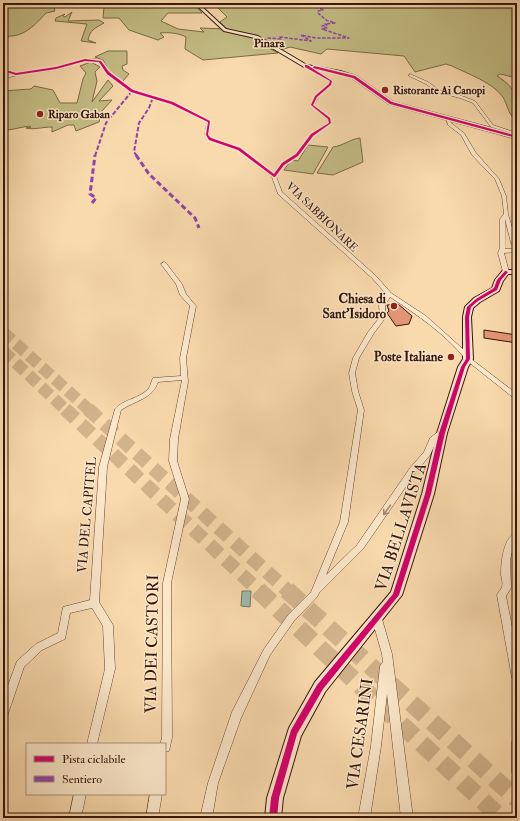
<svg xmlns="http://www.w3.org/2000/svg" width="520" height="821" font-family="'IM FELL Double Pica',serif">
  <rect width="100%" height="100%" fill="#f9daad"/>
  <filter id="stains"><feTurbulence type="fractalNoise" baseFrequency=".005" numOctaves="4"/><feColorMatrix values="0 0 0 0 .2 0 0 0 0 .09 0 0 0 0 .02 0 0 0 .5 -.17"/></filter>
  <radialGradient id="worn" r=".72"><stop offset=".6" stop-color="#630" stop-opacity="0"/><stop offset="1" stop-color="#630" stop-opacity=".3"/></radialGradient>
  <g fill="#c4bd85" stroke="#7c6a46">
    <path d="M10,3H56L53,4L55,11L46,13C37,23 24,37 9,36L3,45V7L10,6Z"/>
    <path d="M82,3H179L197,7L202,13H168L161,21L178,29L204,32L200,28L226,29L220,22L227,17L213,3H517V78L500,74L497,76C518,89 517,98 517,121C508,115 508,106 503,97C492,82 468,74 452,66L446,64L415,72L404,56L327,49L321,54L290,47L281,50L265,40L256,41L278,53L203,60L185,49L186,37C179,33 168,32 160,33L164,37L158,40L129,30L119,18H103L104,7Z"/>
    <path d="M72,12L68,21L99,20L104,23C95,28 90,30 88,40L96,43L81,41L87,24L55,21L56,18L65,14L63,16L65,17Z"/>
    <polygon points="108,51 127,51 127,64 122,66 123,70 129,74 122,82 110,73 103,60 95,57"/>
    <path d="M91,62L100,67L95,72L97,81L92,102L108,80L113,86L99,101L112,100L102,111L99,122L76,131L74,125H68L52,132V127C42,127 35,130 26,128L31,127L29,126L3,131V91L31,89L34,86L53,90L60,103H77L83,79L86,73L80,66Z"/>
    <path d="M360,138L363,162L333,175L317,173L333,147C343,146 350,139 360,138Z"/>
    <polygon points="308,145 328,147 313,174 284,170 291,160 298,161"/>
  </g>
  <polygon fill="#9ebaac" stroke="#74786a" points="242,591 251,591 250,607 241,606"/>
  <g fill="#e29676" stroke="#341608">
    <polygon points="398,304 412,316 409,324 396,326 387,313 389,311 387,305"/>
    <polygon points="484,330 517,335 517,343 484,338"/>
  </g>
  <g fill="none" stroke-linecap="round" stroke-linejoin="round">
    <g stroke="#d2b38c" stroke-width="12" stroke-dasharray="12 5.5" stroke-linecap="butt">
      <polyline points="3,332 89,410"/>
      <polyline points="3,351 66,410"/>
    </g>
    <g stroke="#d2b38c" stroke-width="14" stroke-dasharray="14 8" stroke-linecap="butt">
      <polyline points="65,409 259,591"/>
      <polyline points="88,409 288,591"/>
    </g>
    <g stroke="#d2b38c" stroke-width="18" stroke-dasharray="18 10" stroke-linecap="butt">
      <polyline points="258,590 501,818"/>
      <polyline points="287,590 517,799"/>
    </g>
    <g stroke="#654731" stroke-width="1">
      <g id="street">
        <path d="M95,59L101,60L109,72L133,90L173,102L210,121L209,135L211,138L240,148L274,173L281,163L295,154L311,134L328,123L327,119L310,105L315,96L328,84L329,81L304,66L307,65L332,80L331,85L318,98L314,105L330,118L332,123L313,136L299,156L285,165L276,176L282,192L376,276L391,293L426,316L464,350L470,358L517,394V399H515L466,360C447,335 416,314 390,297L385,305L386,317L374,333L359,358L355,373L358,391L364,410L348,522L326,575L357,545L410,468L424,452L430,438L439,431H445L446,433L436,442L430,455L416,472L363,549L319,593L317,597L294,621L270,655L241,718L218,783L212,818H200L208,783L232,712L264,649L288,615L311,592L340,522L358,410L352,391L349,373L353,358L368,332L380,317L379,305L386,294L372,278L278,194L272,177L238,150L209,140L205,135L207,122L171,104L131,92L107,74L99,62C85,58 72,66 59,69C40,73 21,73 3,79V77L12,74L3,71V69L16,73L51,68L84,60Z"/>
        <polygon points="410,74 428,82 439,90 462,96 475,101 493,125 517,133 517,135 491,127 473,103 460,98 437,92 426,84 409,76"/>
        <path d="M446,117H448L451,123L464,133L476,153L499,179L506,196L508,214L517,244V252L504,253L509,272L508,273H504L503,272L498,253L500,248V219L504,214L502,196L495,179L472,155L461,135L448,125ZM505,219L511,243L515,249H505Z"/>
        <path d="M164,262L166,263L182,284L186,294L196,306L186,358L188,382L178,439L177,461L189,499L171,583L172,738L169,751L165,752V744H160L162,738L163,583L181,499L169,461L170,439L182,380L158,382C153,399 134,401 121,410L107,467L99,602L113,625L115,669L97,744H87L105,669L103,626L92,608L70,613L65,639L42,650L24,667L8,714L7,718L3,719V699L17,661L36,644L58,633L63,607L90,600L99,467L115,409C123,399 140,399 149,388C151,385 151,381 153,378L181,376L180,358L190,306L180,295L176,284L161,264Z"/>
        <path d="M517,532V541L513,547L510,560L511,588L506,596L517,653V683L514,681L512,678L497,595C498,592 501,590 502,587C503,584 502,578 501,575C501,562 503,537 517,532Z"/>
        <polygon points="377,615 380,616 382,619 392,654 413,818 401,818 387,694 381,746 370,818 358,818 371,746 380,666 383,662 382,654 372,619 374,616"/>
        <polygon points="517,737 517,777 513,776 512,772 512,742 513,738"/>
        <polygon points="74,794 86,794 81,818 69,818"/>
        <polygon points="150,794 162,794 158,818 146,818"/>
      </g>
    </g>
    <g stroke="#341608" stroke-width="2">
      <g id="secondary">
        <polygon points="194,3 198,3 226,29 258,36 307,65 340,71 356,76 393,102 517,135 517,139 389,104 352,78 339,73 304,67 255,38 224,31"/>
        <polygon points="503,270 517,270 517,274 508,274 503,281 499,291 480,302 473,308 471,317 473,359 468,367 447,433 434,494 402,595 325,692 301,736 283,798 281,818 265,818 267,798 289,728 315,682 391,592 422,494 437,433 458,367 463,359 463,317 465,307 474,298 492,288 495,280"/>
      </g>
    </g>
    <use href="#street" fill="#fbe7ca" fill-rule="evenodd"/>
    <use href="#secondary" fill="#fbe7ca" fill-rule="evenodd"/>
    <polyline stroke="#8e44ad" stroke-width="1.5" stroke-dasharray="3.5 1.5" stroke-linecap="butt" points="266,43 268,38 281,39 280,37 311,41 301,35 316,38 349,38 322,29 327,28 322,26 327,25 325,24 335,23 326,20 318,13 318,11 323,10 313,4 315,3"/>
    <g stroke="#8e44ad" stroke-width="2" stroke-dasharray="4.5 2" stroke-linecap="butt">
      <polyline points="95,156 106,123 132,91"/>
      <polyline points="137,156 134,152 139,123 149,108 153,97"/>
    </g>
    <g stroke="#8e44ad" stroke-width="3" stroke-dasharray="5.5 3" stroke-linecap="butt">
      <polyline points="136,155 149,174 195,218 199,228"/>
      <polyline points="92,203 96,198 90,194 95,155"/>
    </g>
    <g stroke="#fbe7ca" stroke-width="3">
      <g id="cycleway">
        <polygon points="85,59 101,61 109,72 133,90 173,102 210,121 208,135 211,138 240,148 274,174 282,163 296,154 311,134 329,123 328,119 311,105 315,96 329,84 330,81 305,67 305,65 307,65 332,81 331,85 317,97 313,105 330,118 331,123 313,136 298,156 284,165 275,177 274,177 238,150 209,140 206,135 208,122 171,104 131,92 107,74 99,62 85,61 56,69 16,75 3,71 3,69 16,73 56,67"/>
        <polygon points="314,66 355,76 392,102 517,136 517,138 390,104 353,78 313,68"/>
        <polygon points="505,271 506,271 508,272 501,280 497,290 478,301 471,307 469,317 470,359 465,367 445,433 431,494 399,595 323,689 297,734 279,798 277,818 269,818 271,798 291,730 317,685 393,594 425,494 439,433 461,367 466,359 465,317 467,307 476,299 494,288 497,280"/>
      </g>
    </g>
    <use href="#cycleway" fill="#d6006c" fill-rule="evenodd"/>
  </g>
  <defs><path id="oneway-shaft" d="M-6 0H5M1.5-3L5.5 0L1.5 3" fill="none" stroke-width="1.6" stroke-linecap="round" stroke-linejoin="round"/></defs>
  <use stroke="#a18973" href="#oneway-shaft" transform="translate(387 510) rotate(126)"/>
  <g fill="#8f2418" stroke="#fbe7ca" stroke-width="1.5">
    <circle cx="385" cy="90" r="4"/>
    <circle cx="40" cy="114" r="4"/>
    <circle cx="394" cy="306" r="4"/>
    <circle cx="451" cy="357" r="4"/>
  </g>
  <g text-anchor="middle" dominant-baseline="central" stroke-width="3" stroke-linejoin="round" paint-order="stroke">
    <g font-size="11" font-weight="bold" fill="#341608" stroke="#fbe7ca" text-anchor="start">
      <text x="393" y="90">Ristorante Ai Canopi</text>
      <text x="48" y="114">Riparo Gaban</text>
    </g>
    <g font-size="11" fill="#341608" stroke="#fbe7ca">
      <text transform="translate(322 217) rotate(44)">VIA SABBIONARE</text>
    </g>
    <g font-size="12" font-weight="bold" fill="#341608" stroke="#fbe7ca">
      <text x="269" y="43">Pinara</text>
    </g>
    <g font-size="13" font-weight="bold" fill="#341608" stroke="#fbe7ca" text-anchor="end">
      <text x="386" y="299">Chiesa di<tspan x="386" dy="15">Sant'Isidoro</tspan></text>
      <text x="443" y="357">Poste Italiane</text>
    </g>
    <g font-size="13" fill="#341608" stroke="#fbe7ca">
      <text transform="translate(87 515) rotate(-85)">VIA DEL CAPITEL</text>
    </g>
    <g font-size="16" fill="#341608" stroke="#fbe7ca">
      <text transform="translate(401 527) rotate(-72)">VIA BELLAVISTA</text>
      <text transform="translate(152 644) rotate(-89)">VIA DEI CASTORI</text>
      <text transform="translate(360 734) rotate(-82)">VIA CESARINI</text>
    </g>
  </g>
  <rect width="520" height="821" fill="none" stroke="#f9daad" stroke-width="16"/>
  <rect x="4" y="4" width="512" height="813" fill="none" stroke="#341608" stroke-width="2"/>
  <rect x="8" y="8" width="504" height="805" fill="none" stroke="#341608"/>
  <rect x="26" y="743" width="140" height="52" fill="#fbe7ca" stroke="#ab937c"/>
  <rect x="34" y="756" width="20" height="6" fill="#d6006c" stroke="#ab937c"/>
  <text x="62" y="763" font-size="12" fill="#341608">Pista ciclabile</text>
  <rect x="34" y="776" width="20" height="6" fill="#8e44ad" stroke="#ab937c"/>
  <text x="62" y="783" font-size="12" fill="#341608">Sentiero</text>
  <rect width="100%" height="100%" filter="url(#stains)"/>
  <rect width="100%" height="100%" fill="url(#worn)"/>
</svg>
